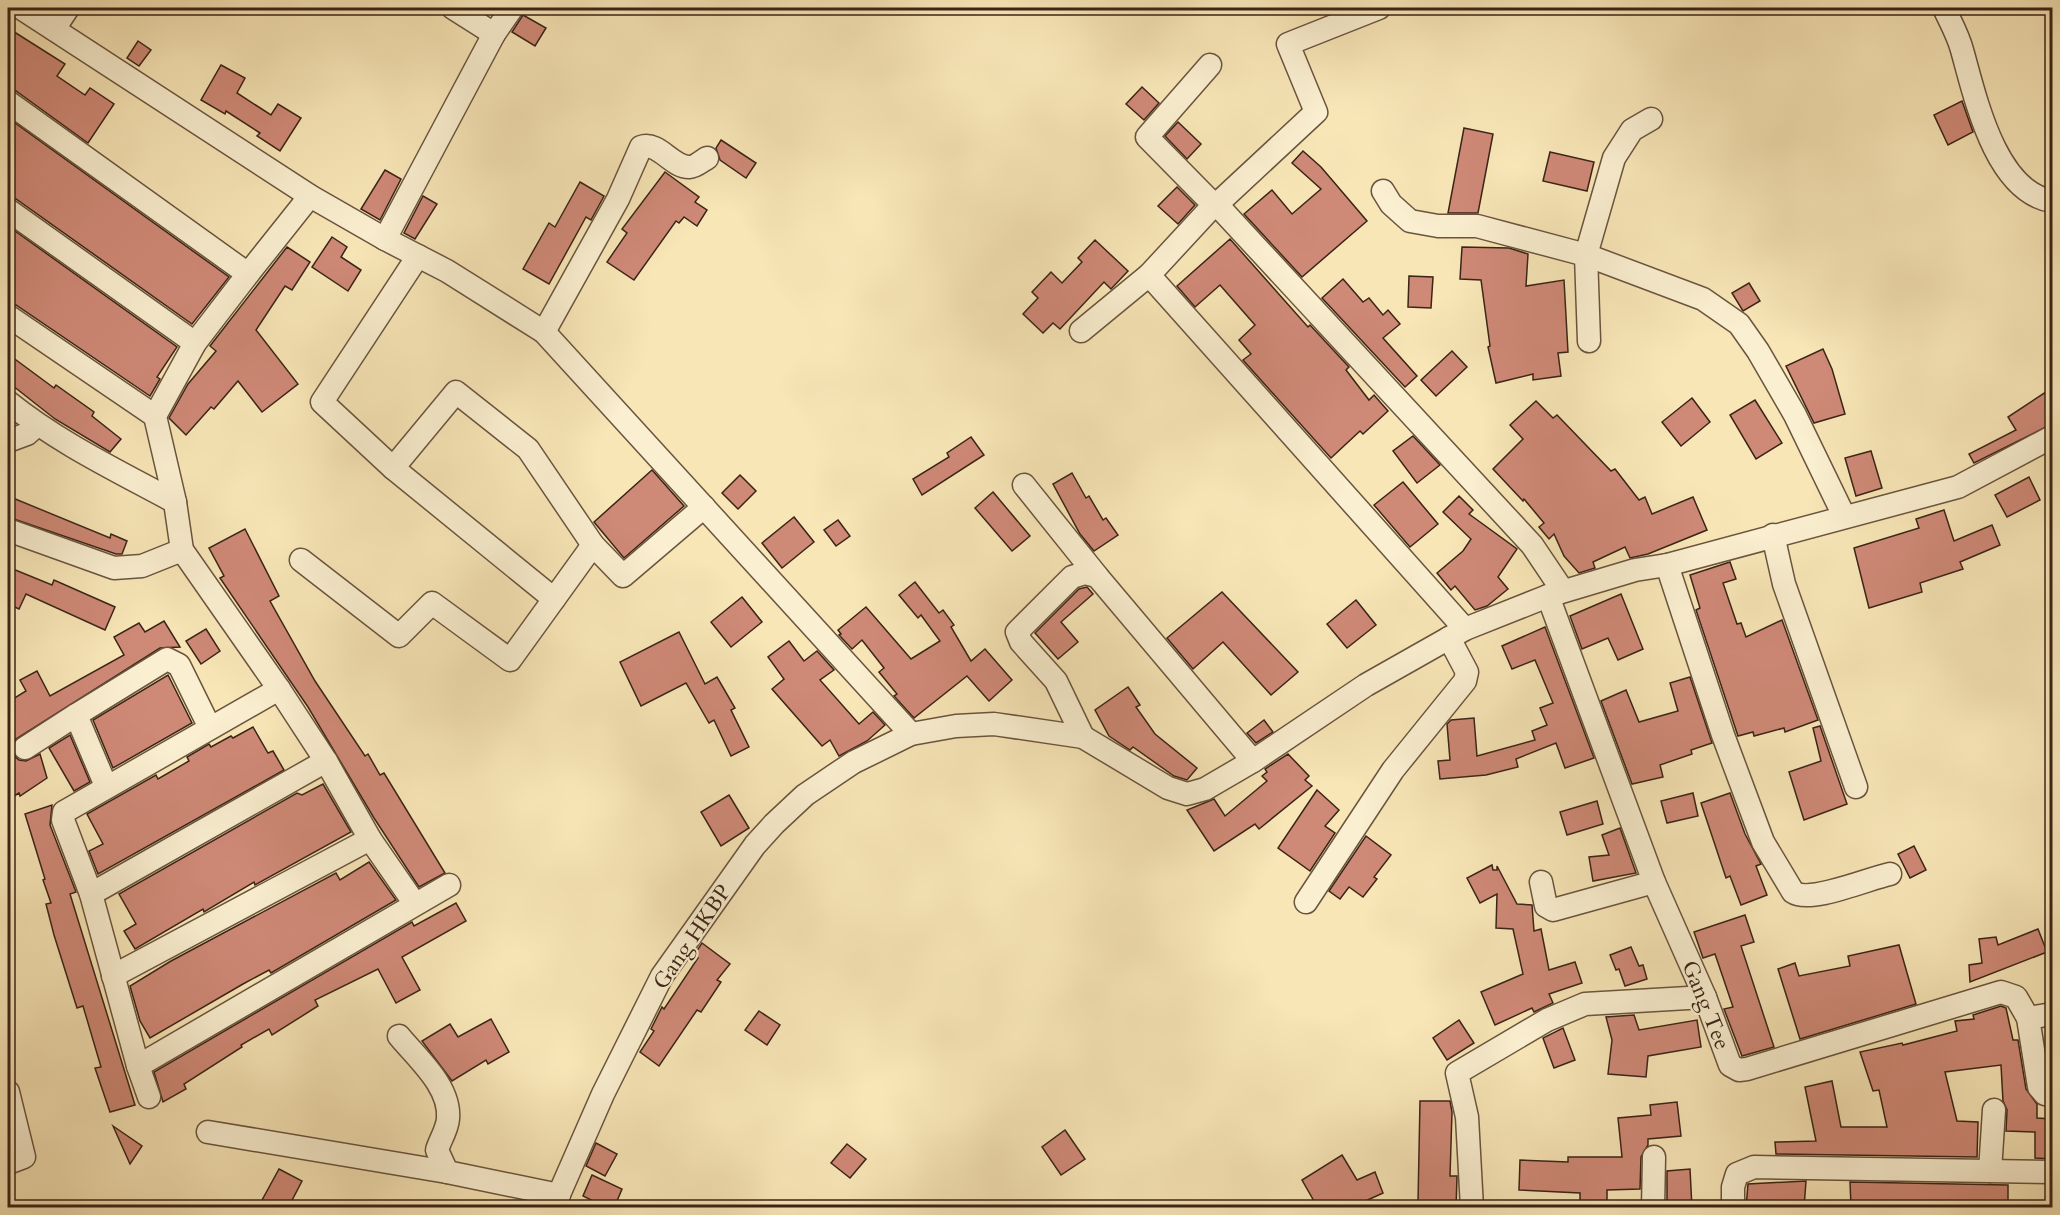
<svg xmlns="http://www.w3.org/2000/svg" width="2060" height="1215" font-family="Cardo,serif">
  <rect width="100%" height="100%" fill="#f8e6b7"/>
  <filter id="stains"><feTurbulence type="fractalNoise" baseFrequency=".00333" numOctaves="4"/><feColorMatrix values="0 0 0 0 .2 0 0 0 0 .09 0 0 0 0 .02 0 0 0 .5 -.17"/></filter>
  <radialGradient id="worn" r=".72"><stop offset=".6" stop-color="#630" stop-opacity="0"/><stop offset="1" stop-color="#630" stop-opacity=".3"/></radialGradient>
  <g fill="#cf8977" stroke="#3a2416" stroke-width="1.5">
    <polygon points="523,15 546,28 535,46 512,32"/>
    <polygon points="8,28 65,64 57,76 85,95 90,88 114,104 88,143 16,91 8,89"/>
    <polygon points="138,41 151,50 139,66 127,58"/>
    <polygon points="221,65 245,78 237,93 271,115 278,104 301,118 280,151 257,136 260,133 226,111 225,114 201,100"/>
    <polygon points="1142,87 1159,103 1144,120 1126,104"/>
    <polygon points="1962,101 1973,132 1948,145 1934,115"/>
    <polygon points="8,118 229,277 192,324 16,199 8,197"/>
    <polygon points="1178,122 1201,144 1187,159 1165,136"/>
    <polygon points="1464,128 1493,134 1482,192 1478,213 1448,213"/>
    <polygon points="721,140 756,163 746,178 720,160 716,148"/>
    <polygon points="1303,151 1321,167 1367,221 1302,277 1244,214 1272,190 1292,214 1321,189 1292,163"/>
    <polygon points="1550,152 1594,162 1587,191 1543,181"/>
    <polygon points="385,170 401,179 380,220 361,209"/>
    <polygon points="665,172 699,197 695,202 707,210 697,226 684,217 679,223 676,221 634,280 607,262 627,233 622,229"/>
    <polygon points="580,182 604,196 591,220 586,217 549,284 523,269 549,223 555,227"/>
    <polygon points="1177,187 1195,205 1178,224 1158,206"/>
    <polygon points="423,196 437,204 415,239 404,233"/>
    <polygon points="8,226 177,347 157,377 160,379 150,396 16,305 8,303"/>
    <polygon points="332,237 347,247 341,257 361,270 348,291 312,267"/>
    <polygon points="1230,239 1308,327 1310,325 1349,367 1346,370 1369,400 1374,395 1388,411 1363,434 1360,431 1331,458 1243,360 1251,354 1239,340 1255,325 1220,285 1195,307 1177,286"/>
    <polygon points="1095,240 1128,271 1111,289 1104,282 1060,329 1053,323 1043,333 1023,314 1038,298 1032,292 1051,272 1062,283 1082,262 1078,258"/>
    <polygon points="287,247 310,262 292,290 285,286 256,330 298,384 262,412 238,381 214,409 211,407 186,435 169,418 188,384 216,351 210,346"/>
    <polygon points="1462,247 1509,248 1528,254 1526,286 1564,280 1568,352 1558,353 1561,376 1533,380 1533,374 1496,383 1488,347 1490,346 1481,280 1460,279"/>
    <polygon points="1409,276 1433,277 1431,308 1408,307"/>
    <polygon points="1343,279 1363,302 1369,298 1383,315 1388,310 1400,324 1383,338 1417,376 1405,387 1322,298"/>
    <polygon points="1749,283 1760,301 1743,311 1732,293"/>
    <polygon points="1823,349 1832,369 1845,414 1814,423 1786,366"/>
    <polygon points="1452,351 1467,367 1436,396 1421,380"/>
    <polygon points="8,354 54,388 56,385 94,412 92,416 121,439 110,452 55,419 8,382"/>
    <polygon points="2052,388 2052,424 1974,463 1969,454 2016,430 2008,417"/>
    <polygon points="1692,398 1710,422 1681,446 1662,422"/>
    <polygon points="1755,400 1782,443 1756,459 1730,415"/>
    <polygon points="1536,401 1553,418 1557,415 1611,471 1615,469 1639,500 1645,497 1652,514 1693,497 1707,530 1648,554 1630,558 1625,547 1593,562 1595,568 1579,573 1564,556 1554,534 1549,539 1539,527 1544,523 1524,499 1523,501 1493,469 1523,439 1510,425"/>
    <polygon points="1413,436 1440,465 1417,483 1393,451"/>
    <polygon points="971,437 984,455 922,495 913,479 949,457 947,453"/>
    <polygon points="1871,451 1882,488 1856,496 1845,458"/>
    <polygon points="652,470 684,506 624,558 594,522"/>
    <polygon points="1072,473 1086,498 1089,496 1103,520 1106,518 1118,535 1094,551 1080,534 1053,484"/>
    <polygon points="740,475 756,491 738,509 722,493"/>
    <polygon points="2029,477 2040,500 2007,517 1995,495"/>
    <polygon points="1403,482 1438,524 1410,547 1374,505"/>
    <polygon points="993,492 1030,536 1012,551 975,508"/>
    <polygon points="8,496 110,538 111,534 127,541 122,554 116,554 8,517"/>
    <polygon points="1459,496 1473,510 1469,514 1517,549 1498,577 1508,589 1487,606 1475,610 1455,586 1451,590 1437,573 1463,551 1471,539 1443,512"/>
    <polygon points="1944,510 1954,541 1992,525 2000,545 1960,562 1963,569 1920,583 1922,592 1869,608 1854,548 1919,528 1916,519"/>
    <polygon points="794,517 814,542 782,568 762,543"/>
    <polygon points="838,520 850,536 836,546 824,530"/>
    <polygon points="245,529 279,596 270,601 315,681 365,756 368,754 380,775 384,773 445,873 419,887 374,818 308,707 220,578 224,576 209,548"/>
    <polygon points="1730,562 1736,579 1723,583 1737,624 1741,623 1746,637 1782,620 1818,720 1785,732 1784,728 1754,736 1753,732 1738,736 1696,610 1700,608 1690,575"/>
    <polygon points="8,567 52,585 54,580 115,607 105,630 26,594 19,609 8,604"/>
    <polygon points="915,582 939,613 943,610 954,625 951,627 971,661 985,649 1012,680 989,701 967,676 914,718 894,696 897,694 879,672 884,668 862,640 852,649 839,635 841,634 838,630 866,607 911,659 940,641 921,615 918,618 899,595"/>
    <polygon points="1087,587 1093,594 1061,622 1078,642 1058,659 1035,633 1079,589"/>
    <polygon points="1222,592 1298,672 1271,695 1223,642 1193,669 1167,638"/>
    <polygon points="1621,594 1643,649 1618,660 1608,638 1582,649 1570,616"/>
    <polygon points="742,597 762,622 731,647 711,622"/>
    <polygon points="1356,600 1376,625 1347,648 1327,624"/>
    <polygon points="164,621 180,647 160,648 13,741 13,755 19,760 26,761 40,754 47,778 20,796 19,793 8,800 8,721 13,718 8,702 26,691 20,680 37,671 50,696 124,655 114,637 139,623 145,632"/>
    <polygon points="1545,627 1594,758 1565,768 1556,743 1516,759 1518,767 1486,775 1440,779 1438,761 1450,760 1447,724 1451,720 1474,718 1477,756 1535,740 1532,731 1547,725 1540,708 1553,703 1535,660 1512,669 1502,646"/>
    <polygon points="206,629 220,651 201,664 186,641"/>
    <polygon points="679,632 705,684 717,677 735,708 731,710 749,747 731,756 714,720 709,723 686,683 641,706 620,662"/>
    <polygon points="789,641 804,661 817,651 834,670 820,680 859,724 873,712 885,725 867,741 839,756 830,740 822,746 772,689 784,679 768,657"/>
    <polygon points="168,675 192,723 113,768 93,720"/>
    <polygon points="1690,677 1712,743 1691,750 1692,754 1660,765 1663,777 1632,784 1601,701 1626,690 1639,722 1678,711 1670,683"/>
    <polygon points="1128,687 1140,705 1136,707 1155,734 1197,768 1187,780 1174,776 1133,747 1130,750 1109,736 1095,710"/>
    <polygon points="1264,720 1273,732 1256,743 1247,733"/>
    <polygon points="1820,726 1847,804 1804,820 1789,772 1821,761 1813,728"/>
    <polygon points="253,727 268,753 273,751 284,770 98,874 89,851 103,844 87,814 156,775 158,779 189,761 187,757 209,744 211,747 231,736 233,738"/>
    <polygon points="70,735 90,782 74,791 49,748"/>
    <polygon points="1288,754 1309,776 1305,780 1312,786 1259,829 1255,824 1214,851 1187,810 1214,799 1225,816 1267,781 1262,776 1267,772 1265,769"/>
    <polygon points="323,784 351,832 255,885 254,882 204,912 203,909 135,949 124,931 136,924 119,894 297,793 302,795"/>
    <polygon points="1317,790 1339,810 1325,826 1335,833 1310,871 1278,848"/>
    <polygon points="1693,793 1698,816 1667,823 1661,801"/>
    <polygon points="1730,793 1745,834 1761,864 1756,866 1767,895 1741,905 1730,876 1726,878 1701,803"/>
    <polygon points="729,795 749,828 721,846 701,812"/>
    <polygon points="1597,801 1603,824 1567,835 1560,812"/>
    <polygon points="52,805 50,825 76,892 70,894 135,1105 110,1112 95,1068 101,1067 83,1006 77,1008 54,935 46,904 51,903 43,880 45,879 25,814"/>
    <polygon points="1620,828 1636,873 1593,881 1589,857 1609,855 1602,835"/>
    <polygon points="1366,836 1391,855 1374,877 1377,879 1363,897 1349,887 1340,899 1329,891"/>
    <polygon points="1914,846 1926,870 1910,878 1898,854"/>
    <polygon points="369,862 396,900 271,973 269,970 243,984 150,1038 140,1021 130,986 171,961 336,873 340,880"/>
    <polygon points="1492,865 1493,870 1497,870 1497,866 1517,904 1532,905 1534,931 1541,929 1549,970 1575,962 1582,983 1549,994 1553,1003 1534,1012 1532,1008 1495,1025 1481,992 1523,974 1513,929 1496,928 1497,894 1480,903 1467,878"/>
    <polygon points="456,903 466,921 402,957 420,990 396,1003 378,969 315,1000 318,1006 272,1035 269,1029 241,1045 242,1047 184,1084 186,1089 163,1102 154,1072 412,922 414,926"/>
    <polygon points="1745,915 1754,942 1741,946 1774,1047 1742,1056 1724,1009 1733,1007 1715,954 1703,958 1694,932"/>
    <polygon points="2038,929 2047,952 1970,982 1969,965 1982,963 1979,939 1996,937 1998,945"/>
    <polygon points="702,943 730,964 717,980 721,982 701,1012 697,1010 659,1066 640,1052 654,1031 651,1029 662,1007 664,1009 698,958 694,955"/>
    <polygon points="1899,945 1916,1004 1800,1039 1778,969 1795,963 1799,976 1850,966 1848,956"/>
    <polygon points="1631,947 1639,966 1643,965 1647,979 1625,986 1619,969 1616,970 1610,955"/>
    <polygon points="2001,1006 2006,1008 2013,1040 2018,1040 2026,1089 2037,1104 2037,1118 2052,1119 2052,1159 2035,1158 2035,1132 2006,1131 2007,1110 2003,1101 2001,1065 1945,1072 1957,1121 1978,1122 1977,1157 1776,1154 1775,1142 1816,1141 1805,1087 1832,1081 1841,1127 1887,1127 1879,1090 1873,1091 1860,1052 1902,1043 1903,1045 1957,1031 1955,1021 1974,1019 1973,1015"/>
    <polygon points="759,1011 780,1025 767,1045 745,1030"/>
    <polygon points="1634,1015 1639,1030 1697,1020 1701,1047 1648,1056 1646,1077 1608,1074 1612,1040 1606,1017"/>
    <polygon points="491,1019 509,1052 488,1064 486,1060 452,1081 422,1041 450,1024 458,1037"/>
    <polygon points="1459,1020 1474,1043 1447,1060 1433,1038"/>
    <polygon points="1563,1028 1575,1060 1554,1068 1543,1038"/>
    <polygon points="1420,1101 1450,1101 1452,1112 1450,1176 1457,1176 1456,1208 1427,1208 1427,1201 1418,1202"/>
    <polygon points="1677,1102 1681,1136 1648,1139 1648,1145 1641,1157 1640,1189 1607,1190 1607,1208 1580,1208 1580,1193 1519,1190 1520,1160 1568,1162 1568,1157 1622,1157 1618,1118 1651,1115 1650,1105"/>
    <polygon points="113,1126 142,1146 130,1164"/>
    <polygon points="1065,1130 1085,1159 1061,1175 1042,1147"/>
    <polygon points="596,1143 617,1154 605,1176 586,1166"/>
    <polygon points="847,1144 866,1159 850,1178 831,1163"/>
    <polygon points="1342,1155 1357,1180 1375,1172 1383,1193 1350,1208 1318,1208 1302,1180"/>
    <polygon points="279,1169 302,1181 288,1208 272,1208 261,1202"/>
    <polygon points="1690,1169 1692,1208 1667,1208 1667,1171"/>
    <polygon points="592,1175 622,1189 614,1208 607,1208 583,1196"/>
    <polygon points="1806,1181 1804,1208 1746,1208 1748,1184"/>
    <polygon points="1850,1182 2008,1185 2008,1206 1915,1206 1915,1202 1851,1206"/>
  </g>
  <g fill="none" stroke-linecap="round" stroke-linejoin="round">
    <g stroke="#6a543e" stroke-width="25">
      <g id="minor">
        <polyline points="21,8 310,196 385,239 447,271 544,332 911,734"/>
        <polyline points="453,8 494,34"/>
        <path d="M1944,8C1950,21 1958,35 1962,50C1975,96 1995,192 2052,201"/>
        <polyline points="54,29 68,8"/>
        <polyline points="1210,65 1147,137 1215,206 1316,112 1288,44 1379,8"/>
        <polyline points="8,102 248,274 195,343 155,416 175,502 182,550 279,689 326,761 370,839 415,904"/>
        <polyline points="1383,191 1391,204 1410,221 1438,226 1477,226 1586,255 1703,299 1739,324 1758,351 1795,415 1844,516"/>
        <polyline points="8,210 195,343"/>
        <polyline points="385,239 494,34 512,8"/>
        <polyline points="418,256 322,402 393,468 456,392 528,449 593,545"/>
        <polyline points="248,274 310,196"/>
        <polyline points="1149,275 1211,208 1215,206 1221,209 1532,545 1563,591"/>
        <polyline points="8,316 155,416"/>
        <polyline points="1081,331 1149,275 1465,629"/>
        <path d="M544,332L618,199L641,147C659,141 672,168 690,167C695,167 702,161 707,158"/>
        <polyline points="1589,341 1586,255 1614,158 1632,130 1651,119"/>
        <path d="M8,402C59,443 118,471 175,502"/>
        <polyline points="8,441 27,434 37,425"/>
        <polyline points="393,468 554,599"/>
        <polyline points="1024,485 1097,576"/>
        <polyline points="8,530 114,568 142,566 182,550"/>
        <polyline points="1773,535 1784,584 1856,787"/>
        <polyline points="301,560 399,636 432,603 510,660 593,545 623,576 704,507"/>
        <path d="M1667,565L1723,735L1763,842L1793,892C1810,904 1870,878 1890,874"/>
        <polyline points="1548,596 1654,882 1705,997 1730,1065 1739,1070 1747,1069 2001,992 2016,997 2028,1018 2039,1087 2045,1094 2052,1096"/>
        <polyline points="1083,737 1056,681 1021,642 1017,632 1072,577 1085,573 1097,576 1253,761"/>
        <polyline points="25,748 76,715"/>
        <polyline points="106,786 76,715 167,659 179,665 210,728"/>
        <polyline points="1541,882 1546,906 1553,910 1654,882"/>
        <polyline points="91,894 326,761"/>
        <polyline points="1306,902 1393,770 1465,681 1467,672 1449,638"/>
        <polyline points="113,976 370,839"/>
        <polyline points="2028,1018 2052,1014"/>
        <path d="M399,1036C418,1059 451,1087 448,1119C447,1130 440,1140 437,1150L447,1172"/>
        <polyline points="138,1066 449,885"/>
        <polyline points="8,1092 24,1157 8,1163"/>
        <polyline points="149,1097 138,1066 91,894 63,820 64,812 279,689"/>
        <polyline points="208,1132 447,1172 559,1195"/>
        <polyline points="1990,1171 1994,1110"/>
        <polyline points="553,1208 603,1094 662,976 755,845 774,824 805,795 854,762 911,734 956,726 994,724 1083,737 1168,788 1187,794 1205,789 1253,761 1366,685 1465,629 1548,596 1635,570 1667,565 1958,487 2052,437"/>
        <polyline points="1472,1208 1467,1117 1457,1073 1547,1020 1585,1004 1705,997"/>
        <polyline points="1653,1208 1654,1157"/>
        <polyline points="1733,1208 1733,1187 1737,1174 1754,1167 2052,1172"/>
      </g>
    </g>
    <use href="#minor" stroke="#faefd0" stroke-width="22"/>
  </g>
  <g text-anchor="middle" dominant-baseline="central" stroke-width="4.5" stroke-linejoin="round" paint-order="stroke">
    <g font-size="22" fill="#3a2416" stroke="#faefd0">
      <text transform="translate(692 937) rotate(-56)">Gang HKBP</text>
      <text transform="translate(1706 1005) rotate(68)">Gang Tee</text>
    </g>
  </g>
  <rect width="2060" height="1215" fill="none" stroke="#f8e6b7" stroke-width="30"/>
  <rect x="9" y="9" width="2042" height="1197" fill="none" stroke="#3a2416" stroke-width="3"/>
  <rect x="15" y="15" width="2030" height="1185" fill="none" stroke="#3a2416" stroke-width="1.5"/>
  <rect width="100%" height="100%" filter="url(#stains)"/>
  <rect width="100%" height="100%" fill="url(#worn)"/>
</svg>
